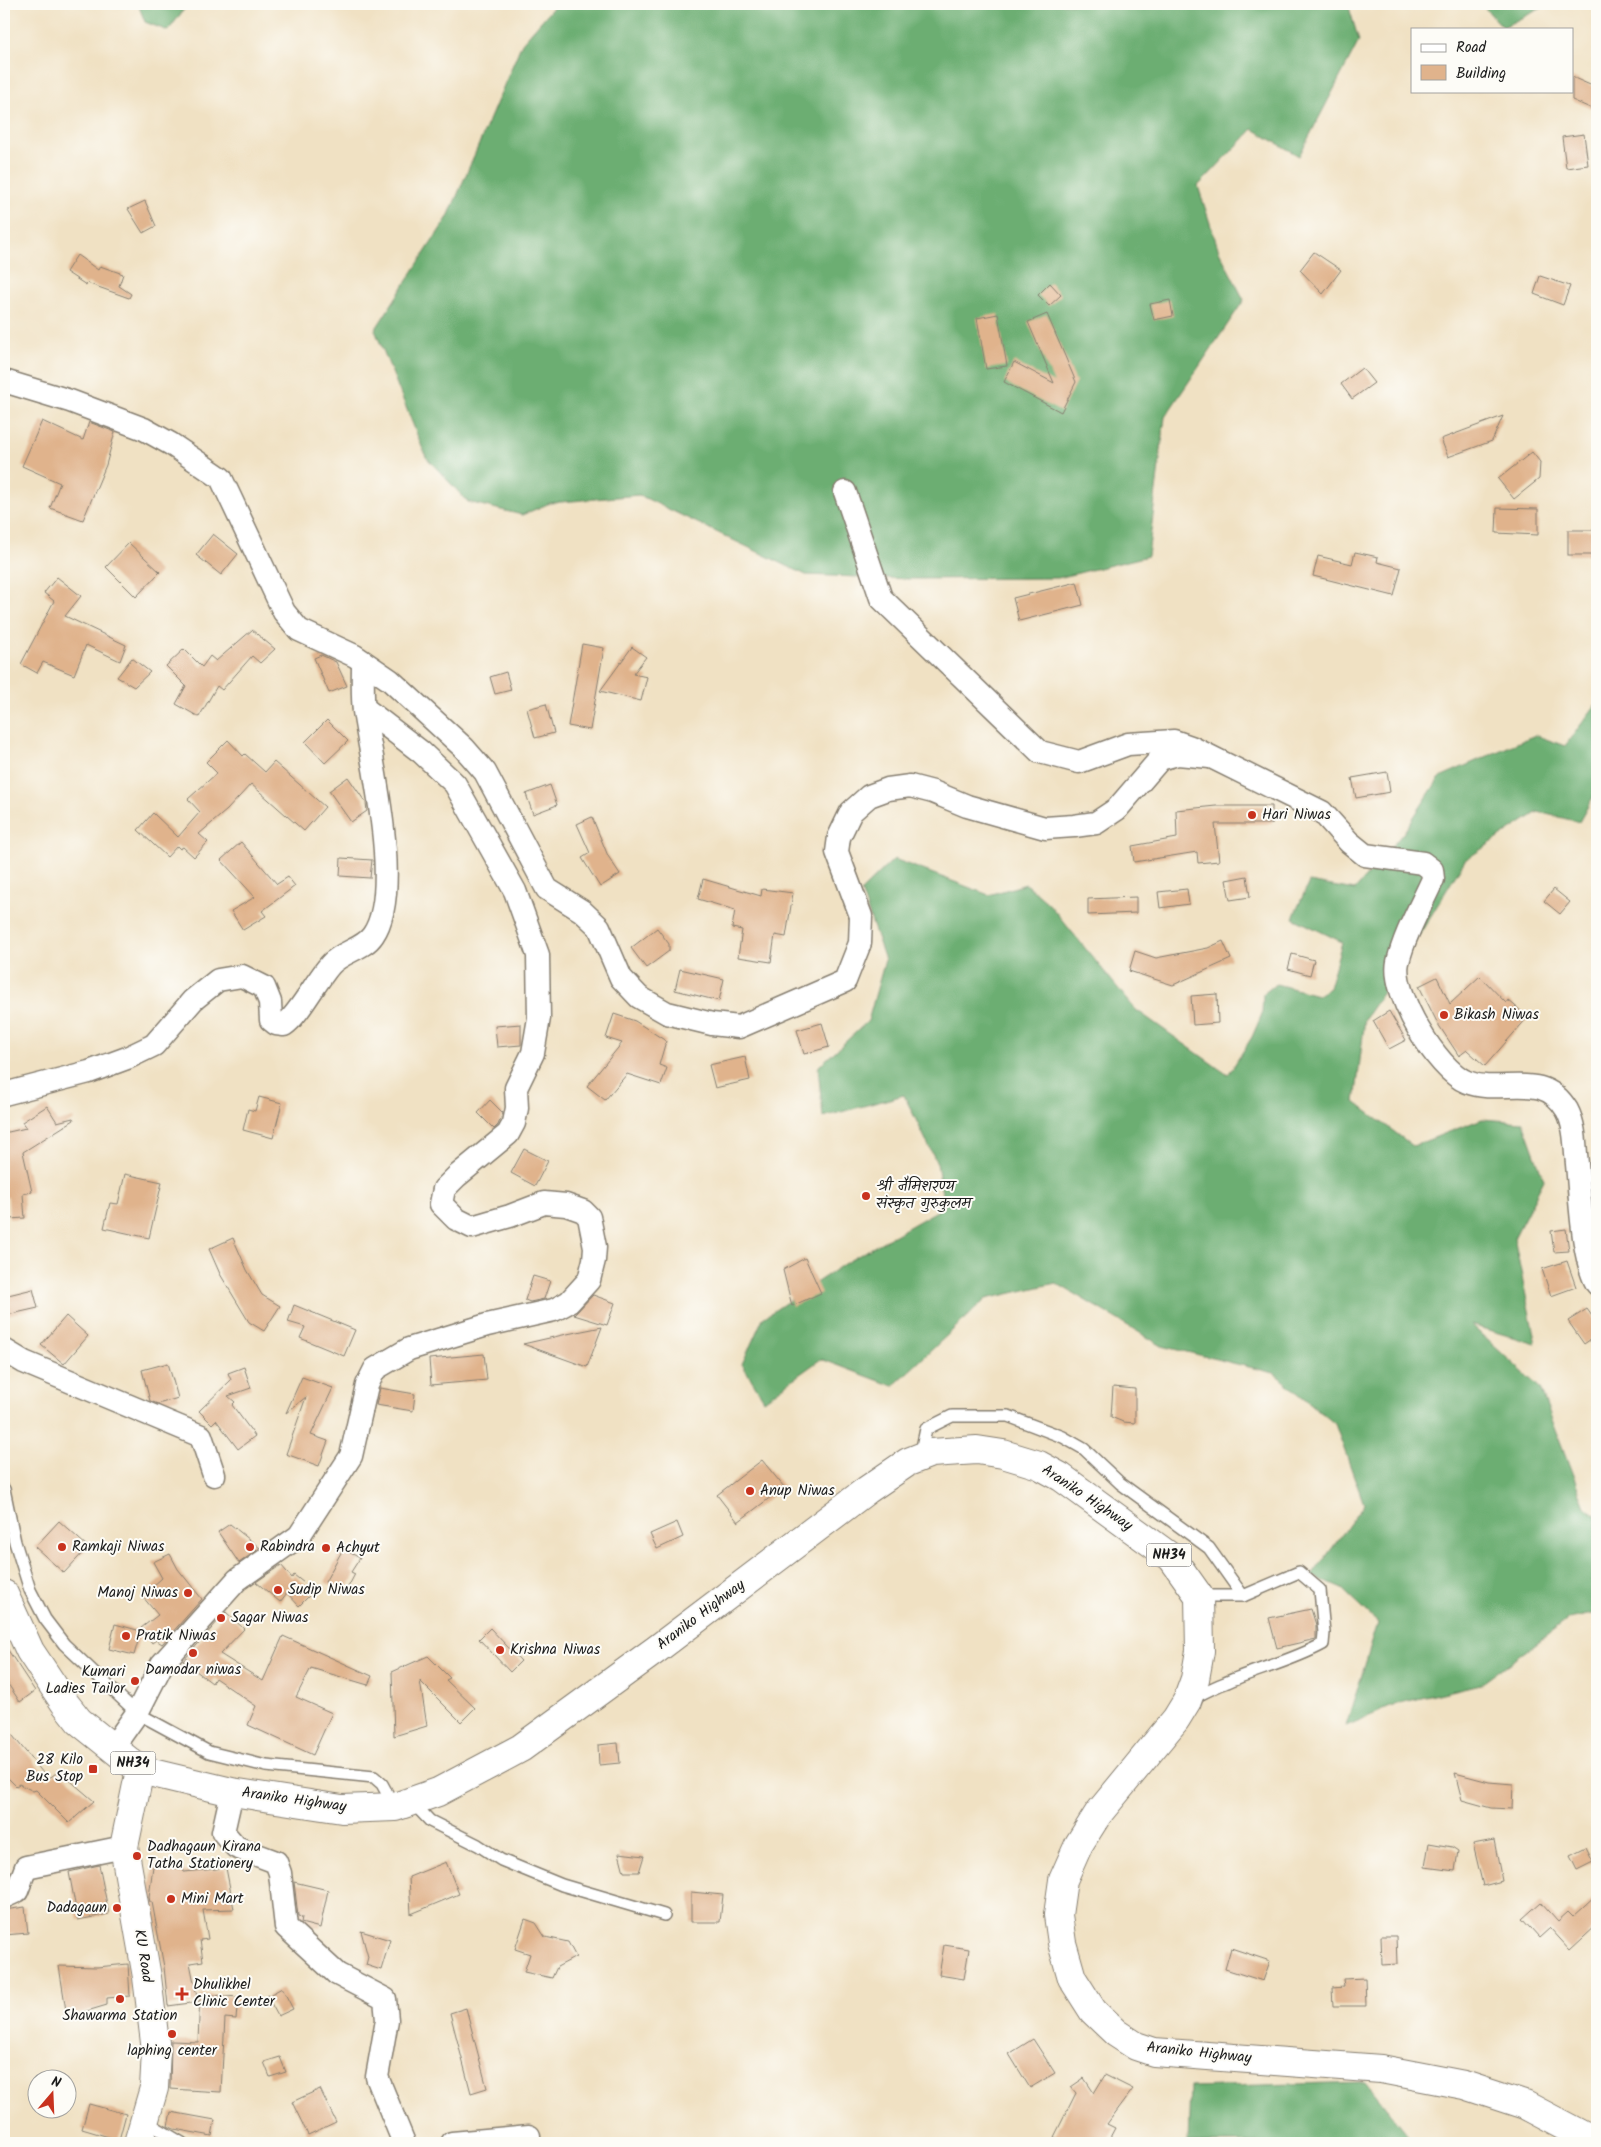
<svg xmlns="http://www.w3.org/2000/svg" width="1601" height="2147" font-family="Kalam,'Playpen Sans Deva',sans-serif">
  <rect width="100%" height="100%" fill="#fdfcf7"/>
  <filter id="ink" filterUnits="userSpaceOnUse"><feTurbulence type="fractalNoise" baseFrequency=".02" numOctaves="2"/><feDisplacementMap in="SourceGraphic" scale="10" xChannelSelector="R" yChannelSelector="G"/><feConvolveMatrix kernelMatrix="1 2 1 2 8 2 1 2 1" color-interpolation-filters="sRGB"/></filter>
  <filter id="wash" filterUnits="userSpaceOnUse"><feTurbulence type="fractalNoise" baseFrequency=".0096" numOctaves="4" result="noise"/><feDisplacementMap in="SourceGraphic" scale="20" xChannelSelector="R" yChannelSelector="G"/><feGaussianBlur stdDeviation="1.12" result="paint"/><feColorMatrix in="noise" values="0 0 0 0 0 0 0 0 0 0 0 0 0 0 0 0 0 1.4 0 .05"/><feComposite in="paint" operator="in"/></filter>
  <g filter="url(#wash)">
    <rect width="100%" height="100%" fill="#f0e1c3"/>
    <g fill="#6cae72" stroke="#446547">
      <polygon points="138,4 188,4 168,31 145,22"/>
      <polygon points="556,4 1348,4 1359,41 1299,156 1253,129 1198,186 1219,251 1244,300 1165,417 1148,556 1058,578 910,579 806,575 639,495 550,503 522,515 468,502 426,457 375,330 448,217 522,43"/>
      <polygon points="1481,4 1550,4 1503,27"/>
      <polygon points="1597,703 1597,790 1579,822 1538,812 1465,860 1393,978 1365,1018 1355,1102 1413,1146 1482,1119 1523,1122 1544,1180 1514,1238 1536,1344 1471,1325 1540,1388 1585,1507 1597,1516 1597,1613 1569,1619 1481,1684 1400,1703 1346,1726 1378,1623 1342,1589 1312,1576 1364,1504 1335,1424 1274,1373 1162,1346 1056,1283 986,1299 893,1386 821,1359 764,1400 742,1364 763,1318 847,1262 944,1207 937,1163 904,1095 823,1117 818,1067 868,1021 885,960 861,891 894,859 989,895 1026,884 1049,904 1135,1009 1228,1075 1252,1037 1262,1014 1263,994 1276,984 1318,995 1329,988 1342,942 1293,918 1309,882 1355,890 1404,832 1440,777 1535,735 1565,746"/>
      <polygon points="1365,2082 1414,2143 1188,2143 1190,2087"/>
    </g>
    <g id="blocks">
      <g fill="#e0b38c">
        <polygon points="1572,77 1597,88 1597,111 1572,100"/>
        <polygon points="1584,134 1588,165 1566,168 1562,137"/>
        <polygon points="145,201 156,226 143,233 128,209"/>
        <polygon points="1314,252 1341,270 1323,294 1300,270"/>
        <polygon points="77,255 98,270 100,266 123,274 119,286 131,294 129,298 87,283 86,285 66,272"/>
        <polygon points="1540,276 1570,286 1563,305 1534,294"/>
        <polygon points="1050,283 1061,295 1049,306 1038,295"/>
        <polygon points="1170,300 1173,316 1154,320 1150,304"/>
        <polygon points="998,314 1007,366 986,369 977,318"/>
        <polygon points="1047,314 1076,382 1061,412 1004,382 1014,362 1054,383 1028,322"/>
        <polygon points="1362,368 1374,383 1352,399 1341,384"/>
        <polygon points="1503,416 1492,441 1448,457 1441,439"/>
        <polygon points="42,421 83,440 89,422 115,432 106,465 83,520 50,508 60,483 22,466"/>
        <polygon points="1532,452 1540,462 1539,479 1514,499 1498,479"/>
        <polygon points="1497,508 1538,509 1538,535 1496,533"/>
        <rect x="1568" y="530" width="29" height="25"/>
        <polygon points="213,534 238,554 221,575 196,555"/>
        <polygon points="129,543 160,572 136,597 106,567"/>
        <polygon points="1355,552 1378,557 1377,562 1401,568 1394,596 1313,576 1318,556 1352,564"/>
        <polygon points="57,577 81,596 65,616 126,645 120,661 86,645 74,675 43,662 37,673 21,664 54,601 44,593"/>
        <polygon points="1077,582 1083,605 1019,621 1013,598"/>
        <polygon points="252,630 275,649 260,663 252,656 222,690 217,686 199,717 176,704 186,686 166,666 184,649 202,667 210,656 216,661"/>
        <polygon points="582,644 604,648 590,730 568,726"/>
        <polygon points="632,647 646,657 633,674 647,677 641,701 600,691"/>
        <polygon points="321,655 336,662 347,686 329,693 314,658"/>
        <polygon points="132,658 150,672 134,687 117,677"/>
        <polygon points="506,672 511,690 495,694 490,677"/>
        <polygon points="546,704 554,733 535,738 527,709"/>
        <polygon points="327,720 348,741 325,763 305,742"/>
        <polygon points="228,740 243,756 245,754 265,772 274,762 325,807 304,831 251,784 227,810 199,834 208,842 194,857 183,847 180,849 177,846 167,857 138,830 153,813 178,837 200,812 188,799 217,773 206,762"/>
        <polygon points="1387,772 1390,792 1356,798 1352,778"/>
        <polygon points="348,777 366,803 367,811 351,822 329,791"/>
        <polygon points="550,785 557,805 533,814 526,794"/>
        <polygon points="1216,806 1272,806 1272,824 1215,824 1219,861 1198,863 1197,852 1134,862 1132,846 1177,838 1176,810"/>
        <polygon points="592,817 608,856 620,874 600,887 582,858 590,853 577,824"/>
        <polygon points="241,842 277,884 288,877 295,886 262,911 266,916 243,930 231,911 255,897 221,860"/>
        <polygon points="341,858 372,860 370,878 340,876"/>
        <polygon points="1247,876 1250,897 1230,900 1226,880"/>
        <polygon points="703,879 761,896 762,889 793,893 786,937 775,935 771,962 738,957 742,930 732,928 735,910 698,899"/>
        <polygon points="1187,889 1189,904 1160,908 1158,892"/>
        <polygon points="1554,889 1570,902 1560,914 1544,901"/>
        <polygon points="1136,897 1136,913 1088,915 1088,899"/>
        <polygon points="657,928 669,944 669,951 646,968 631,948"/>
        <polygon points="1223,941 1231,959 1173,985 1129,971 1135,951 1156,958 1208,948"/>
        <polygon points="1292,954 1314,960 1310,975 1288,969"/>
        <polygon points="680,969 724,979 719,1001 675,990"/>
        <polygon points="1480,976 1506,1003 1508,1000 1528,1017 1485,1066 1467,1050 1459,1056 1438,1024 1419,986 1437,977 1450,1004"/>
        <polygon points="1217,994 1218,1023 1193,1025 1191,996"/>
        <polygon points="1389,1011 1406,1040 1389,1049 1373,1021"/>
        <polygon points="614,1014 635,1021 666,1041 659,1065 667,1068 661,1085 627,1074 605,1100 587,1086 622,1043 606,1038"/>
        <polygon points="822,1023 829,1047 804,1054 797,1030"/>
        <polygon points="521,1024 521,1045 497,1047 495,1026"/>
        <polygon points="745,1057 750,1080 715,1088 709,1065"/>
        <polygon points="259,1097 282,1103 273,1138 243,1130 248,1109 255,1111"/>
        <polygon points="490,1100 503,1113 498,1125 494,1129 478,1113"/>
        <polygon points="47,1106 57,1122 73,1118 74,1120 23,1152 32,1192 23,1194 25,1218 9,1219 8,1197 4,1198 4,1133 26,1128 22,1122"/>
        <polygon points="524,1149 548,1161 535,1186 511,1173"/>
        <polygon points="125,1174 162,1182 149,1238 104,1228 110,1203 118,1204"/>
        <polygon points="1566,1229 1569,1251 1554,1252 1551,1231"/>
        <polygon points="233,1238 247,1270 262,1295 280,1306 264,1331 249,1322 220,1274 209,1249"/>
        <polygon points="805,1258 821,1293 792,1306 783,1270"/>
        <polygon points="1567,1261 1576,1287 1551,1296 1542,1269"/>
        <polygon points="533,1276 550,1281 544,1299 530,1302 525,1300"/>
        <polygon points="33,1289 38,1308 7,1315 4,1296"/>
        <polygon points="593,1295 615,1303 607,1325 574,1315"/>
        <polygon points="294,1305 355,1330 344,1356 300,1338 305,1327 288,1322"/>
        <polygon points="1587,1309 1597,1323 1597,1335 1584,1344 1568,1321"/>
        <polygon points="66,1316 88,1336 64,1364 41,1345"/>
        <polygon points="602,1327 587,1367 523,1344 567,1334"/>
        <polygon points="484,1354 487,1380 431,1385 429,1359"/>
        <polygon points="168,1363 178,1398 158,1404 150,1401 142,1370"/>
        <polygon points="244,1367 251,1388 228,1396 235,1402 232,1405 255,1436 238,1449 216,1420 212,1424 199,1411 231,1380 228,1373"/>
        <polygon points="302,1377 333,1388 311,1435 328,1441 319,1466 286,1454 306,1397 286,1413"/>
        <polygon points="1113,1387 1135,1389 1135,1423 1123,1422 1111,1417"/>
        <polygon points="380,1388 415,1394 413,1411 376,1405"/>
        <polygon points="762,1460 784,1487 738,1522 717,1495"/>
        <polygon points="59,1521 88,1547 64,1573 35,1547"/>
        <polygon points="677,1522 683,1537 657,1549 650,1534"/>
        <polygon points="230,1524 260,1548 239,1563 218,1532"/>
        <polygon points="343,1549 360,1558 351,1572 355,1574 345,1593 325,1582"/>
        <polygon points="170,1554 178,1569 202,1599 162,1644 156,1640 152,1643 141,1628 158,1615 142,1596 162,1578 153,1562"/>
        <polygon points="281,1565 292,1578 294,1575 314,1591 299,1606 287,1593 280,1602 256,1582"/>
        <polygon points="1311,1609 1316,1625 1316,1639 1277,1648 1269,1618"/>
        <polygon points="226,1612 244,1629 220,1654 263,1681 283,1636 372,1676 368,1685 311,1668 296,1697 332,1713 313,1755 248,1725 256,1706 215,1678 212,1683 183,1661"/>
        <polygon points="115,1624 141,1631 134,1655 109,1649"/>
        <polygon points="490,1628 521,1661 510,1672 479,1639"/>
        <polygon points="4,1644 35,1691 20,1702 4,1678"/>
        <polygon points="428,1656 450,1678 446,1680 475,1708 461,1722 420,1681 427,1726 394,1736 392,1672"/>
        <polygon points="4,1725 48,1779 59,1771 64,1778 66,1777 94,1801 69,1823 36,1790 33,1791 19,1784 16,1786 4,1774"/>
        <polygon points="618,1743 620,1763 599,1765 598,1745"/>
        <polygon points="1455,1773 1489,1782 1513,1784 1512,1809 1491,1808 1462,1800"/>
        <polygon points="1494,1840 1502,1881 1483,1886 1473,1844"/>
        <polygon points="1429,1843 1452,1847 1458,1851 1455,1871 1425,1867"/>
        <polygon points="1586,1848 1593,1862 1577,1870 1570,1856"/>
        <polygon points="619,1853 644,1856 639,1872 624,1872"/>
        <polygon points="446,1862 459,1894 411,1914 409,1877"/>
        <polygon points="99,1865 109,1914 78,1920 69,1872"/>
        <polygon points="153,1866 183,1869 184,1872 226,1868 234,1909 203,1910 208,1939 200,1940 203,1961 190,1963 198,2002 168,2006 164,1967 152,1902 150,1902 149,1897"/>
        <polygon points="294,1882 328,1890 320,1928 301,1923 302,1917 298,1916"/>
        <polygon points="691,1892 723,1895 720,1922 691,1922"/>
        <polygon points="1597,1895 1597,1925 1570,1950 1550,1928 1539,1938 1522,1919 1541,1902 1558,1921 1568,1912 1573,1917"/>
        <polygon points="25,1907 28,1933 4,1935 4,1910"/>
        <polygon points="525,1919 536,1923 545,1937 568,1942 576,1957 557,1967 552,1978 524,1972 530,1954 515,1949"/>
        <polygon points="361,1931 390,1940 381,1970 366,1965 368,1957"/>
        <polygon points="1381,1936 1396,1936 1397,1964 1382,1965"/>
        <polygon points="944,1945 969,1949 964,1979 939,1975"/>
        <polygon points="1231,1948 1270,1961 1263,1981 1225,1969"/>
        <polygon points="128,1964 130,1996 107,1998 107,2005 67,2017 59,1966 97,1967"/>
        <polygon points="1365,1978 1366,2006 1333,2006 1332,1988 1344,1987 1343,1979"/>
        <polygon points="282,1988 293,2009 278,2016 267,1996"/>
        <polygon points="200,1994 238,1997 236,2019 225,2018 221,2092 170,2089 171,2041 198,2042"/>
        <polygon points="466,2008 487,2088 471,2093 450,2013"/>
        <polygon points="1033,2039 1055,2073 1030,2088 1009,2054"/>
        <polygon points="280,2057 286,2072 270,2077 264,2062"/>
        <polygon points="1105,2075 1133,2089 1107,2124 1115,2128 1107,2143 1066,2143 1054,2137 1076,2093 1071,2087 1084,2078 1094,2093"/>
        <polygon points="320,2089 336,2122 308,2135 292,2102"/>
        <polygon points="89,2104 126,2114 119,2140 82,2129"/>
        <polygon points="171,2112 215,2120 212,2136 174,2129 168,2126"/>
      </g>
    </g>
  </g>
  <g filter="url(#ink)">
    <use href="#blocks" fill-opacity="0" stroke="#867e70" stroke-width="1"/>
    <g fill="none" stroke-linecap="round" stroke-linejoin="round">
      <g stroke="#867e70" stroke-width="14">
        <g id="lane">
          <polyline points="920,1457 926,1429 952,1416 1008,1416 1063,1437 1084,1449 1120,1483 1209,1548 1243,1596"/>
          <polyline points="4,1489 15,1542 30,1590 45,1619 64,1644 137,1713 209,1752 266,1766 374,1777 382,1784 394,1806"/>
          <path d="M1193,1698C1203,1693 1214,1687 1225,1683C1257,1669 1292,1661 1323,1644L1324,1633L1320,1590L1299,1572L1243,1596H1199"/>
          <polyline points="412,1802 430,1821 478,1845 501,1860 562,1885 664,1915"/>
          <polyline points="145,2121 182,2143"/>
        </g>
      </g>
      <g stroke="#867e70" stroke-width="25">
        <g id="street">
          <polyline points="4,381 70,401 144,429 171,444 221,478 284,612 299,630 355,656 390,680 464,748 485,772 547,889 582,911 599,927 621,978 639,997 667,1013 712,1024 739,1027 845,981 860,943 861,916 837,852 839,837 851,812 869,796 888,789 910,786 933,792 967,806 1045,828 1074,826 1096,823 1117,809 1160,759 1178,754 1210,757"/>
          <path d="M845,492L881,598L1040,752L1079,762L1128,744L1174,741L1191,747L1322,812L1349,842L1365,855L1423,863L1432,870L1433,879C1421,906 1405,933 1398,962C1391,993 1437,1070 1467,1082C1502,1096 1542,1068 1567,1110C1574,1123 1575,1140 1576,1154C1580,1188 1581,1257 1597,1284"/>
          <path d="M4,1094L89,1072L127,1058L154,1045L193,1000L218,980L242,976L264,987L270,1002L271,1020L276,1024L284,1025C298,1016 316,981 330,965C342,951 363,950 373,935C403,892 372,764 364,711C362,695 363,678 363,662"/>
          <polyline points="4,1350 24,1362 201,1436 214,1475"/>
          <polyline points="113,1747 137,1713 162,1664 237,1580 299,1536 351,1456 367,1385 375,1369 409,1349 487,1325 554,1310 569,1302 589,1280 594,1260 595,1247 589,1217 583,1211 566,1205 544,1203 510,1216 472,1227 456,1219 441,1204 444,1189 457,1176 508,1134 514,1123 517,1108 516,1088 533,1053 539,1018 538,955 515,891 455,784 421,752 364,708"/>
          <polyline points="232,1792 223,1832 236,1847 276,1862 280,1873 286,1927 337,1974 385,1999 387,2020 377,2077 404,2143"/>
          <polyline points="4,1897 17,1891 26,1867 124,1847"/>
          <polyline points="452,2143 529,2136"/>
        </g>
      </g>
      <g stroke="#867e70" stroke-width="30">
        <polyline id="secondary" points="138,2143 154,2088 156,2051 147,1977 124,1847 140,1770"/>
      </g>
      <g stroke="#867e70" stroke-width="30">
        <polyline id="highway" points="4,1594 30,1651 64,1702 79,1721 140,1770 232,1792 342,1809 395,1807 438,1792 521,1748 657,1649 867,1490 908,1462 931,1453 977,1450 1003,1454 1039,1465 1061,1477 1172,1558 1199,1596 1200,1651 1195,1679 1187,1701 1176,1719 1098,1814 1079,1844 1063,1880 1058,1915 1062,1943 1072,1978 1093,2011 1116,2033 1136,2046 1154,2052 1381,2069 1464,2085 1525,2105 1597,2143"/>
      </g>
      <use href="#lane" stroke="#fff" stroke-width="11"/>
      <use href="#street" stroke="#fff" stroke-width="22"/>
      <use href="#secondary" stroke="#fff" stroke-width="28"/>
      <use href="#highway" stroke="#fff" stroke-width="28"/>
    </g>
  </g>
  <g fill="#c8321e" stroke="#fdfcf7" stroke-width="2">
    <circle cx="1252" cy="815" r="5"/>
    <circle cx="1444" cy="1015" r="5"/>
    <circle cx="866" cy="1196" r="5"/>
    <circle cx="750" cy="1491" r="5"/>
    <circle cx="62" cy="1547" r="5"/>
    <circle cx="250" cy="1547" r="5"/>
    <circle cx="326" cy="1548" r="5"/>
    <circle cx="278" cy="1590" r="5"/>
    <circle cx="188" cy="1593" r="5"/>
    <circle cx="221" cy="1618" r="5"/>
    <circle cx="126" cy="1636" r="5"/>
    <circle cx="500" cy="1650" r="5"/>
    <circle cx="193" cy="1653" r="5"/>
    <circle cx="135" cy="1681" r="5"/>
    <rect x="88" y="1764" width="10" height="10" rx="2.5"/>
    <circle cx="137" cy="1856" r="5"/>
    <circle cx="171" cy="1899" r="5"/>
    <circle cx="117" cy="1908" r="5"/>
    <path d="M179.5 1986.5h5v5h5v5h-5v5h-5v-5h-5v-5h5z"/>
    <circle cx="120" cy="1999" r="5"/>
    <circle cx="172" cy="2034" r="5"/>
  </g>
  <g text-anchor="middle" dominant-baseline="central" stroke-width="4" stroke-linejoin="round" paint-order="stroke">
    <g fill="#fdfcf7" stroke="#605f5e" stroke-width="1">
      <rect x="1146.5" y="1543.5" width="45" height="23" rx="4"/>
      <rect x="110.5" y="1751.5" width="45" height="23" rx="4"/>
    </g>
    <g font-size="14" font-weight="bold" fill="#1c1c1c">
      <text x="1169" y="1555">NH34</text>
      <text x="133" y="1763">NH34</text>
    </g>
    <g font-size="15" fill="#1c1c1c" stroke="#fdfcf7" text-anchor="start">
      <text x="1262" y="815">Hari Niwas</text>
      <text x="1454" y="1015">Bikash Niwas</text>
      <text x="876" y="1187">श्री नैमिशरण्य<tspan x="876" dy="17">संस्कृत गुरुकुलम</tspan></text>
      <text x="760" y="1491">Anup Niwas</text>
      <text x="72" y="1547">Ramkaji Niwas</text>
      <text x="260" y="1547">Rabindra</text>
      <text x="336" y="1548">Achyut</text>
      <text x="288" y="1590">Sudip Niwas</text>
      <text x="178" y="1593" text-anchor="end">Manoj Niwas</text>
      <text x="231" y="1618">Sagar Niwas</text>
      <text x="136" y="1636">Pratik Niwas</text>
      <text x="510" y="1650">Krishna Niwas</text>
      <text x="193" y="1670" text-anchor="middle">Damodar niwas</text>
      <text x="125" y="1672" text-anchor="end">Kumari<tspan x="125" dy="17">Ladies Tailor</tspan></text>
      <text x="83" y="1760" text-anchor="end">28 Kilo<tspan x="83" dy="17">Bus Stop</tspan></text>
      <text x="147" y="1847">Dadhagaun Kirana<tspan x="147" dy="17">Tatha Stationery</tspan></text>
      <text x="181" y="1899">Mini Mart</text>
      <text x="107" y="1908" text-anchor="end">Dadagaun</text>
      <text x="193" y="1985">Dhulikhel<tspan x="193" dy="17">Clinic Center</tspan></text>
      <text x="120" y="2016" text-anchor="middle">Shawarma Station</text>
      <text x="172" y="2051" text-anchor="middle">laphing center</text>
    </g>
    <g font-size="15" fill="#1c1c1c" stroke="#fdfcf7">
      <text transform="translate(1087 1498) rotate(34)">Araniko Highway</text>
      <text transform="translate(701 1615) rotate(-37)">Araniko Highway</text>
      <text transform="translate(294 1800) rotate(8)">Araniko Highway</text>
      <text transform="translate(143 1956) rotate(81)">KU Road</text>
      <text transform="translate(1199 2053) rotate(6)">Araniko Highway</text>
    </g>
  </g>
  <rect width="1601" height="2147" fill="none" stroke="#fdfcf7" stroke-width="20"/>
  <rect x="1411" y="28" width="162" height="65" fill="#fdfcf7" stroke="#a3a29f"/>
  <rect x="1421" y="44" width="25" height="8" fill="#ffffff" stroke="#a3a29f"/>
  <text x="1456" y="52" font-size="15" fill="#1c1c1c">Road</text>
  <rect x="1421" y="65" width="25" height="15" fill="#e0b38c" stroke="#a3a29f"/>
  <text x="1456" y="78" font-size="15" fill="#1c1c1c">Building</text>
  <g transform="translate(52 2094) rotate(19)"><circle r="24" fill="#fdfcf7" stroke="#a3a29f"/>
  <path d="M0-4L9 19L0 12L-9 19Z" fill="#c8321e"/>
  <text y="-8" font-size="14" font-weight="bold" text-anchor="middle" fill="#1c1c1c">N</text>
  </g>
</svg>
